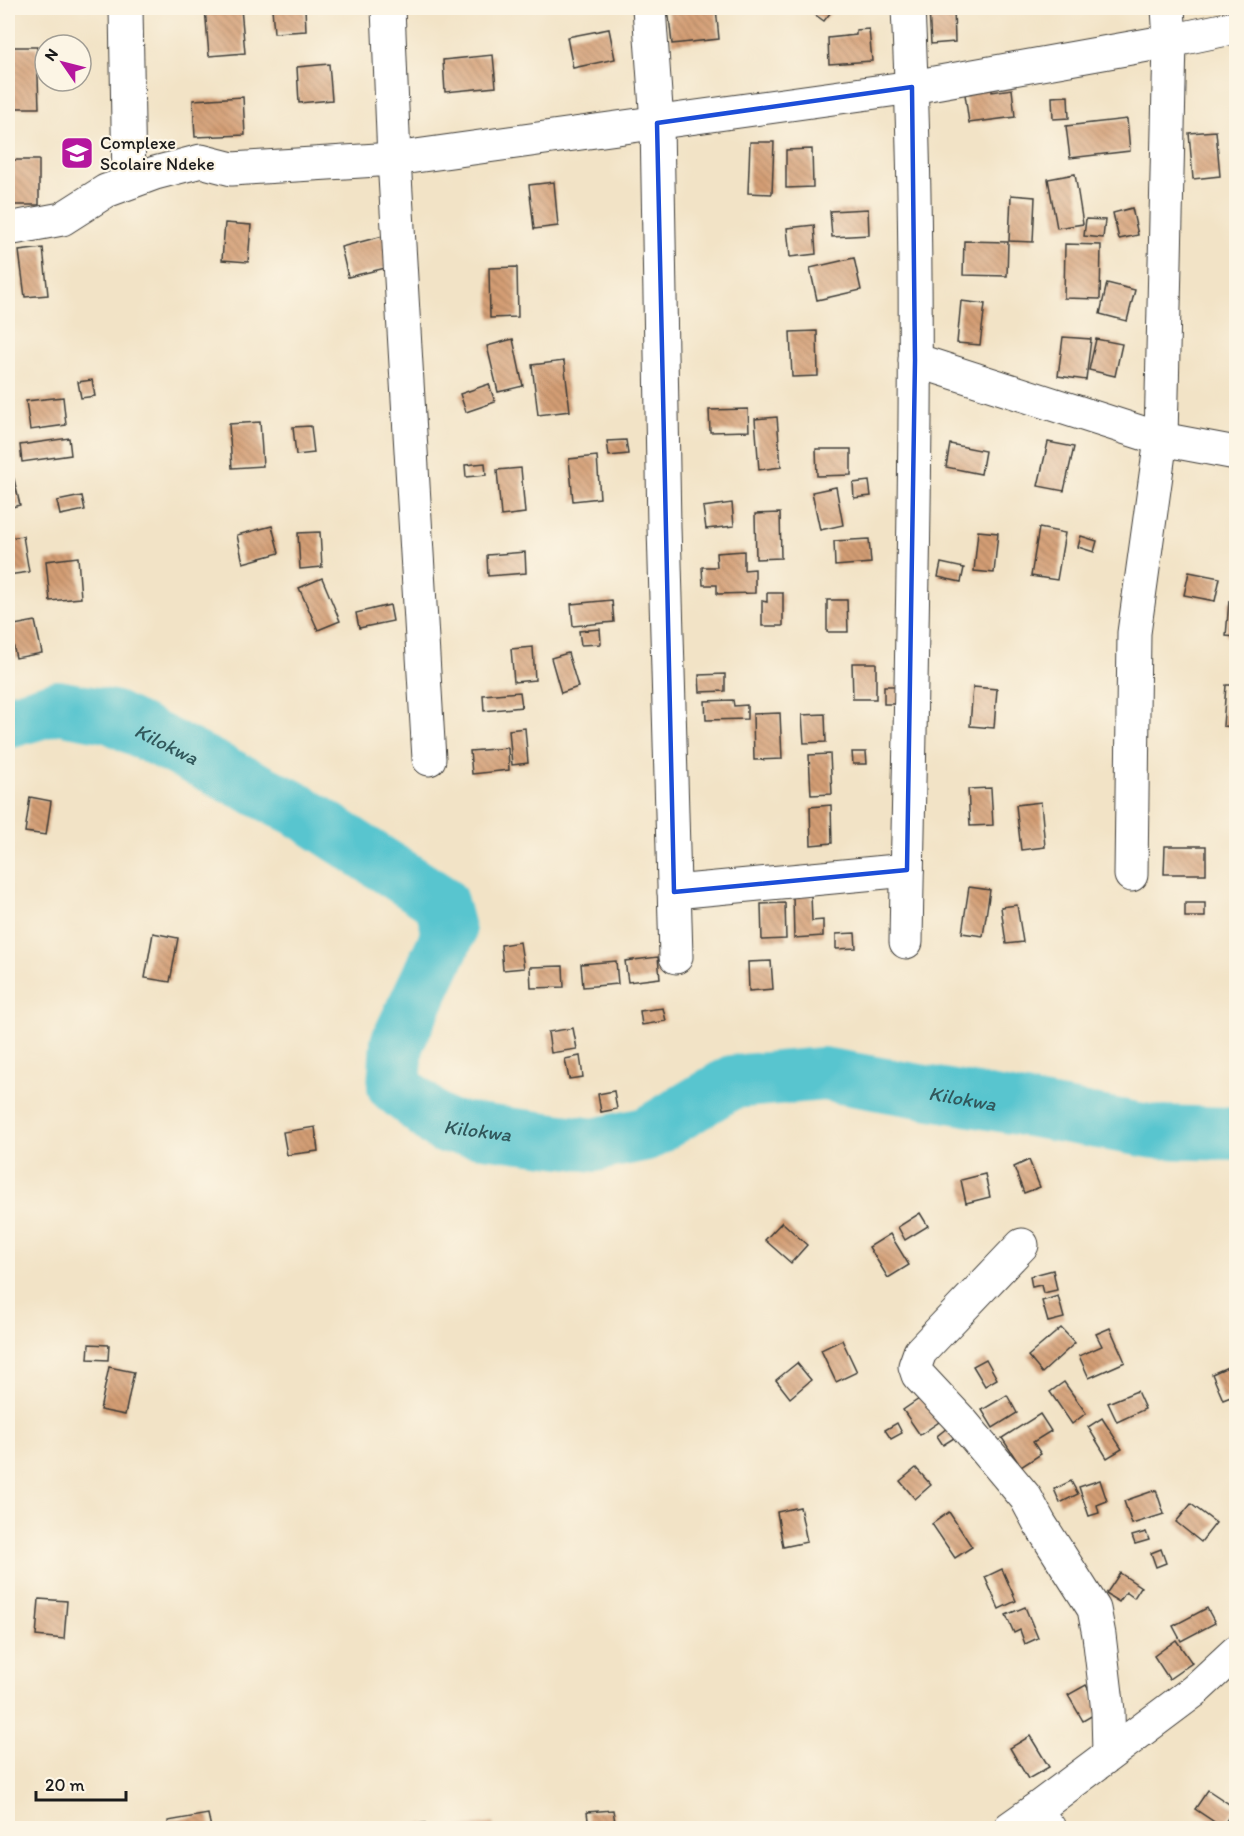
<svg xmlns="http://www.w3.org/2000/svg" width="1244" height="1836" font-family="Itim,sans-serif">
  <defs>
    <pattern id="building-back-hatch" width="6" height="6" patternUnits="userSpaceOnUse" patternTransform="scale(1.5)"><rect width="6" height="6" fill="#d49e74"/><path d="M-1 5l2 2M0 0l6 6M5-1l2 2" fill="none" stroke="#ab805e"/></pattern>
  </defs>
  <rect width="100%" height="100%" fill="#fcf5e5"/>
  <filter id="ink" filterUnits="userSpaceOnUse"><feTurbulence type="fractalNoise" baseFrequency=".0167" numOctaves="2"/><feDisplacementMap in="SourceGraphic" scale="12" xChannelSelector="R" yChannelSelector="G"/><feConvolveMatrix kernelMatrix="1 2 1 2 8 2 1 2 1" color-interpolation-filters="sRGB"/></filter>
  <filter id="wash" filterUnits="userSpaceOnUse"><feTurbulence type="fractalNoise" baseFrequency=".008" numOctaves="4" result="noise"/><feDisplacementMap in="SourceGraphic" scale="24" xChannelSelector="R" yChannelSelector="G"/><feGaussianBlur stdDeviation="1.35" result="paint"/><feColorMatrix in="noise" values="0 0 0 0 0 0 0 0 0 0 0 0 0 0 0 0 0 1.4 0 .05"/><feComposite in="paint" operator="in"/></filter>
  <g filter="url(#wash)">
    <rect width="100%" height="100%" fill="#f2e3c6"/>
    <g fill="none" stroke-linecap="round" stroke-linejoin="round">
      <path stroke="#58c5cf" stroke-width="54" id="s1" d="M8,722L58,707L112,717L297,809L441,902L449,933L397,1043L394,1086L443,1126L594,1145L646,1134L732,1082L823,1074L1155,1132L1236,1134"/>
    </g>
    <g id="blocks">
      <g fill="url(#building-back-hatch)">
        <polygon points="205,8 241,8 245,53 209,56"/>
        <polygon points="272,8 305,8 306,31 274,33"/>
        <polygon points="668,8 716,8 719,39 672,44"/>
        <polygon points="808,8 834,8 824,21 807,9"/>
        <polygon points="954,8 955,42 931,44 929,9"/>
        <polygon points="609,29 615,59 573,68 567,37"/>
        <polygon points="869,29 872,61 829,64 828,38 856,35 856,30"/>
        <polygon points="8,47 37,47 39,108 8,108"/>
        <polygon points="493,55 496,87 445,92 443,60"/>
        <polygon points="329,64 332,100 299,103 297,67"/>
        <polygon points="991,83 992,92 1012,89 1015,117 969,123 964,87"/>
        <polygon points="1068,96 1069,118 1053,119 1052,97"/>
        <polygon points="243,97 245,135 195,137 193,100"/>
        <polygon points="1127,119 1130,151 1070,158 1066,126"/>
        <polygon points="1216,131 1220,176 1193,179 1189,133"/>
        <polygon points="750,142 774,142 772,194 748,193"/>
        <polygon points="812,149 813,187 786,188 786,150"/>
        <rect x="10" y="160" width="29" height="45"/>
        <polygon points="1075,174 1083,224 1057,228 1048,179"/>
        <polygon points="554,182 558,226 534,229 529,185"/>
        <polygon points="1011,195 1035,197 1033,242 1009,241"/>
        <polygon points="1132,208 1138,235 1119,239 1113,213"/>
        <polygon points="868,209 869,235 832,237 830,211"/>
        <polygon points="1086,219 1105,220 1103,238 1084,236"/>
        <polygon points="225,223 251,225 248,262 222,260"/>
        <polygon points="814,225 816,254 790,257 787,228"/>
        <polygon points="387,235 394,266 348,277 341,247"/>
        <polygon points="964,241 1008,242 1007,276 963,275"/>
        <polygon points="1065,244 1101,245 1100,299 1064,298"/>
        <polygon points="43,248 48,295 25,297 19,251"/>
        <polygon points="854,258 861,290 817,300 810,268"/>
        <polygon points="517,267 518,317 490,318 489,268"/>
        <polygon points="1107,283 1135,290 1127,321 1100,314"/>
        <polygon points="961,301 985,304 980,345 957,343"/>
        <polygon points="817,331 818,376 792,377 790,332"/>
        <polygon points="1063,337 1091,339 1086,380 1058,376"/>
        <polygon points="513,339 523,386 498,392 487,346"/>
        <polygon points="1096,339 1122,344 1115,376 1089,370"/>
        <polygon points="564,361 570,411 538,415 532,365"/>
        <polygon points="92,380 95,396 81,398 78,382"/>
        <polygon points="489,384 495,402 466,412 460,394"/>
        <polygon points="63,397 66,425 30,430 26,401"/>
        <polygon points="748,409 749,431 710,432 709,410"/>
        <polygon points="777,417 781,467 759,470 755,419"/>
        <polygon points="260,422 263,466 232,468 229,424"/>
        <polygon points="311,426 314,453 296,455 293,427"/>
        <polygon points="69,438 71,455 22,462 20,445"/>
        <polygon points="626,440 628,454 609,456 607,441"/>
        <polygon points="1048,442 1074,447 1064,491 1038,486"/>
        <polygon points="950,444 985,451 981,474 946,467"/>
        <polygon points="816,449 851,449 851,475 817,476"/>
        <polygon points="597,456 600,498 573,501 569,459"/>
        <polygon points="485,463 486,475 466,477 465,465"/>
        <polygon points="521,468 525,513 501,516 497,470"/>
        <polygon points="14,479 20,505 8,508 8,481"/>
        <polygon points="869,481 871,496 854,498 853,483"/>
        <polygon points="836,487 843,525 820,530 812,492"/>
        <polygon points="82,496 85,510 60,515 57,501"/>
        <polygon points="732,503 734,526 706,529 703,507"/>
        <polygon points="780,513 781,558 756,559 755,514"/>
        <polygon points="272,526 279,553 243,563 237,535"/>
        <polygon points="1039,528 1065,533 1057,580 1031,576"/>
        <polygon points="978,531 998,533 994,573 974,571"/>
        <polygon points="320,532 322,567 300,569 298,533"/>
        <polygon points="23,536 29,572 8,575 8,538"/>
        <polygon points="1081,536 1097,541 1094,552 1078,547"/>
        <polygon points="869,539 871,563 835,566 834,541"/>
        <polygon points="744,551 744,570 755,569 755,593 717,594 717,585 703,585 702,567 717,567 716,553"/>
        <polygon points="525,552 526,573 488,576 487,555"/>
        <polygon points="78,557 81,598 50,601 46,561"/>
        <polygon points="941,563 964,568 961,582 938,577"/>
        <polygon points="1189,572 1220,578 1215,601 1184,595"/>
        <polygon points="322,578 340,621 318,630 299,588"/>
        <polygon points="767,593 783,593 783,626 762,626 762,601 767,602"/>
        <polygon points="612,600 614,622 573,626 571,604"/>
        <polygon points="827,600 847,600 848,632 827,632"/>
        <polygon points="1229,601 1236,601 1236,637 1226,636"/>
        <polygon points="390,605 393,621 359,628 356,613"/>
        <polygon points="35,621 42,653 16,658 9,626"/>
        <polygon points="600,629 601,644 581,645 579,631"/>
        <polygon points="533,647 535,680 514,682 511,649"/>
        <polygon points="568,653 578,687 561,693 551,658"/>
        <polygon points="852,663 876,663 876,699 853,699"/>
        <polygon points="725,674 725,691 700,692 699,675"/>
        <polygon points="1226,685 1236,685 1236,727 1223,726"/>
        <rect x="884" y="686" width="18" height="18"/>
        <polygon points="973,687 997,689 994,728 970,726"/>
        <polygon points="520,692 522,707 484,711 483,695"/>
        <polygon points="733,700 734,706 747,705 747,719 706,720 705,701"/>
        <polygon points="780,713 782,759 754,760 753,714"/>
        <polygon points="825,714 826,742 804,743 802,715"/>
        <polygon points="525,728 528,763 512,765 509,730"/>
        <polygon points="508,748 509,770 472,774 470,751"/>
        <polygon points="852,752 866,752 867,764 853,764"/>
        <polygon points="830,754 832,794 811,795 809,755"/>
        <polygon points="991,788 993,825 970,826 968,789"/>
        <polygon points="30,797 51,801 46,835 25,832"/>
        <polygon points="1041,802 1045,847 1021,850 1016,805"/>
        <polygon points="831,805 832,843 811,845 810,807"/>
        <polygon points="1165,846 1206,846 1206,874 1164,874"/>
        <polygon points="969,887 990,890 983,936 962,933"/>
        <polygon points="811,895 812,921 823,920 823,936 794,938 793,896"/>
        <polygon points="785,903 786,939 762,940 761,904"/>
        <rect x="1185" y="903" width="20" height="14"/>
        <polygon points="1017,905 1023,942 1006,944 1001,907"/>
        <polygon points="153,933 178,938 170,982 145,978"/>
        <polygon points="855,933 856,948 836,949 836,934"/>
        <polygon points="520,942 524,968 503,970 501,945"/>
        <polygon points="658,957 660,978 628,982 625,961"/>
        <polygon points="616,961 618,984 583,987 581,964"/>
        <polygon points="771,961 773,989 749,991 748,962"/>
        <polygon points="563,966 564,987 531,988 530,967"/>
        <polygon points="663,1008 666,1021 642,1025 640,1011"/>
        <polygon points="573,1028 577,1049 551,1053 548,1032"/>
        <polygon points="580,1056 583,1077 569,1079 565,1059"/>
        <polygon points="614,1091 617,1109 601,1112 598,1094"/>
        <polygon points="315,1127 318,1151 287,1155 283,1132"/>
        <polygon points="1029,1160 1040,1187 1024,1193 1014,1167"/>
        <polygon points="985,1174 990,1197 966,1203 961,1180"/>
        <polygon points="920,1213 928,1226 905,1240 898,1227"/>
        <polygon points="782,1222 807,1245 791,1263 765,1240"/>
        <polygon points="890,1234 909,1265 888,1278 869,1247"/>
        <polygon points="1053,1270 1057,1290 1043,1293 1041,1285 1032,1287 1030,1276"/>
        <polygon points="1058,1296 1064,1318 1048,1322 1042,1301"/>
        <polygon points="1061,1328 1075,1343 1042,1373 1028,1356"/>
        <polygon points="1110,1328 1125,1362 1089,1378 1079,1356 1102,1346 1096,1334"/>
        <polygon points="842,1340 857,1372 836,1382 821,1350"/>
        <polygon points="89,1344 109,1345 108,1360 88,1359"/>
        <polygon points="986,1359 997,1379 985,1386 973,1366"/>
        <polygon points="797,1363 811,1380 790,1398 776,1380"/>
        <polygon points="1230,1366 1236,1381 1236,1395 1223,1400 1212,1374"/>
        <polygon points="109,1367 134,1372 125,1415 100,1410"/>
        <polygon points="1064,1382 1086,1413 1072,1424 1050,1392"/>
        <polygon points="1137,1391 1145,1409 1117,1422 1108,1403"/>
        <polygon points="1007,1395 1017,1413 993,1428 982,1410"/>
        <polygon points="922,1397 939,1422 920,1435 903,1410"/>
        <polygon points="1040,1414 1051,1431 1033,1442 1041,1454 1021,1467 1002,1438"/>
        <polygon points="1102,1418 1122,1449 1107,1458 1088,1427"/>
        <polygon points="897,1423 902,1433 891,1439 885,1430"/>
        <polygon points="947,1428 954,1438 943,1445 937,1436"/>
        <polygon points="916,1468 931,1485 915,1499 900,1481"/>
        <polygon points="1100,1480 1107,1501 1097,1505 1099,1513 1089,1516 1079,1487"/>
        <polygon points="1071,1481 1078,1494 1060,1503 1054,1489"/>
        <polygon points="1156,1490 1164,1514 1132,1524 1124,1501"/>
        <polygon points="1191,1504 1216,1523 1201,1542 1176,1522"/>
        <polygon points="800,1507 807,1542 783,1547 777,1512"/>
        <polygon points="949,1512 972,1547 955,1558 932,1524"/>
        <polygon points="1146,1532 1149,1540 1135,1544 1132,1536"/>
        <polygon points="1161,1549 1166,1563 1156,1567 1151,1553"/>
        <polygon points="1002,1569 1016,1601 999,1609 985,1577"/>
        <polygon points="1120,1573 1141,1587 1134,1598 1126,1592 1119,1602 1106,1594"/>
        <polygon points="39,1599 67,1601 64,1639 36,1636"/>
        <polygon points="1025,1607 1038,1638 1025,1644 1020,1630 1014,1633 1006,1615"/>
        <polygon points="1207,1608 1215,1623 1181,1641 1173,1626"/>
        <polygon points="1176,1640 1192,1663 1169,1679 1154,1656"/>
        <polygon points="1086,1685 1100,1711 1083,1721 1068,1695"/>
        <polygon points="1030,1736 1049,1767 1028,1779 1010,1748"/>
        <polygon points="1208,1790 1235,1808 1222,1827 1195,1809"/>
        <polygon points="613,1810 616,1828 589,1828 587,1812"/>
        <polygon points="208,1814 211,1828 169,1828 168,1821"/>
        <polygon points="425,1823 425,1828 389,1828 389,1827"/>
        <polygon points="493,1823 494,1828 462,1828 462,1827"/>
      </g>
    </g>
  </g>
  <g filter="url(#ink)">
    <use href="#blocks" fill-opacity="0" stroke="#3c3a36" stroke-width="1.5"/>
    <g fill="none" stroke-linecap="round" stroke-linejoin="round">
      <g stroke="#3c3a36" stroke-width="35">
        <g id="minor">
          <polyline points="126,8 129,182"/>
          <polyline points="388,8 394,159 429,759"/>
          <polyline points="649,8 657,123 664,527 676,957"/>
          <polyline points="8,229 62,219 106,191 155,173 201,161 232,169 394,159 912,87 1170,41 1236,27"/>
          <polyline points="915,360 1161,439 1236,453"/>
          <polyline points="1131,875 1134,633 1161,439 1170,41 1168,8"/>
          <polyline points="674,892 907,870"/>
          <path d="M906,942C911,631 923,319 908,8"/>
          <polyline points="1022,1245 920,1352 915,1366 918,1375 963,1423 1026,1498 1040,1524 1094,1609 1099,1635 1108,1711 1109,1754"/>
          <polyline points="1010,1828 1034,1811"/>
          <polyline points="1049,1828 1034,1811 1194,1691 1236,1652"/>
        </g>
      </g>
      <use href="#minor" stroke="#fff" stroke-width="33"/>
    </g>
  </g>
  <path fill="none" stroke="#1d4ed8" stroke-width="4.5" stroke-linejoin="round" d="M912,87L915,360L907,870L674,892L657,123Z"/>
  <defs>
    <g id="school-square" transform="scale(1.725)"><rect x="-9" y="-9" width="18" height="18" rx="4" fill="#b5179e" stroke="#fcf5e5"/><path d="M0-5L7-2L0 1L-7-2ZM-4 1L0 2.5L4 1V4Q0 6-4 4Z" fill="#fff"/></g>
  </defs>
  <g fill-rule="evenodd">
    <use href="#school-square" x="77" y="153"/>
  </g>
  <g text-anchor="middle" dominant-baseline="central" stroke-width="4.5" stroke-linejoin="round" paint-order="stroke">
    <g font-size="18" fill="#1c1c1c" stroke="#fcf5e5" text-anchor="start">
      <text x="100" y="143">Complexe<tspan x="100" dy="21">Scolaire Ndeke</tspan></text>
    </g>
    <g font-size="20" font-style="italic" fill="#31575b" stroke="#fcf5e5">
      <text stroke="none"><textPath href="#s1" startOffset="168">Kilokwa</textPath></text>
      <text stroke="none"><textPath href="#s1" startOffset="1284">Kilokwa</textPath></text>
      <text stroke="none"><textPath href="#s1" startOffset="780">Kilokwa</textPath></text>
    </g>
  </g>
  <rect width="1244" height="1836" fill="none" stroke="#fcf5e5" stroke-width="30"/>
  <g transform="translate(63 63) rotate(305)"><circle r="28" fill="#fcf5e5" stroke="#a29e95" stroke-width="1.5"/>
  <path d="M0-4.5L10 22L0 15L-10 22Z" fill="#b5179e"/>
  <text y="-9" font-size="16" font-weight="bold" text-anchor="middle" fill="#1c1c1c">N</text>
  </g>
  <path d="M36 1791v9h90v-9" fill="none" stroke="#1c1c1c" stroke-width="3"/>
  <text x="45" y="1791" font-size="18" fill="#1c1c1c" stroke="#fcf5e5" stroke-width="4.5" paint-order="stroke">20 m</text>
</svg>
